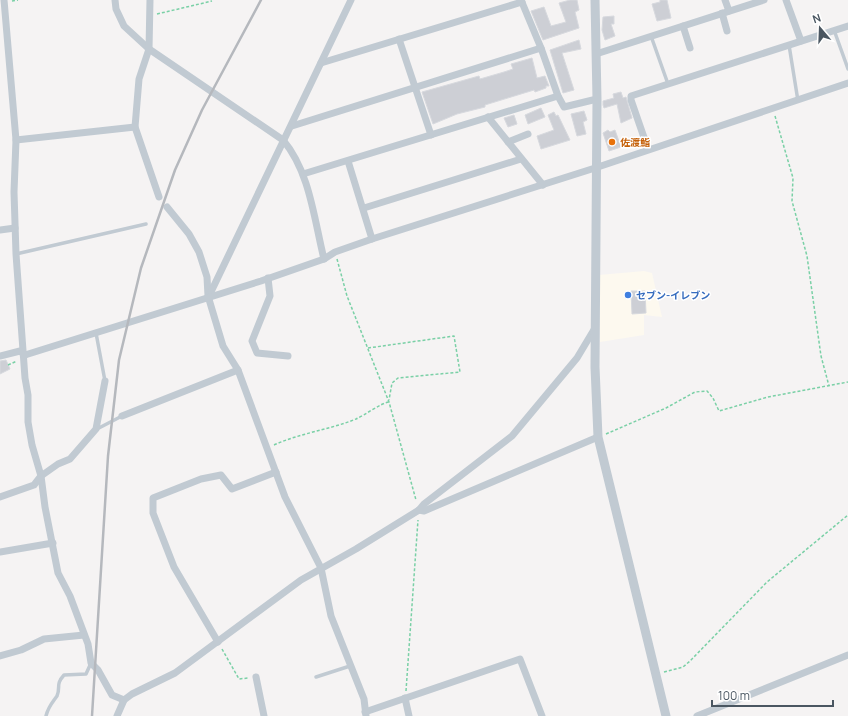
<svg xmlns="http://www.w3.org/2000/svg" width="848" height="716" font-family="Manrope,'Noto Sans JP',sans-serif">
  <rect width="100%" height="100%" fill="#f5f3f3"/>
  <polygon fill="#fdf9ef" points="644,271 652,273 662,317 644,315 644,335 600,342 599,275"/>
  <g fill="#cdcfd5" stroke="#d7d9de">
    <polygon points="570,0 577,0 579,10 575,12 579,28 543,40 531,11 544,7 551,26 566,22 559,3"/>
    <polygon points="660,0 667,0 671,18 657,21 652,4 660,2"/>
    <polygon points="614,16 614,24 611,24 615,36 605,40 602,30 603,17"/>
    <polygon points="579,40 581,49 562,53 574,90 563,93 550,50"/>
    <polygon points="532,58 537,78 545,76 549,86 546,86 546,88 535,92 534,90 485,105 485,107 457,114 433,124 422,92 479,76 480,79 504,72 513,69 511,64"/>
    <polygon points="621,92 623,98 626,97 632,118 621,123 617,104 604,108 603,105 603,101 614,98 613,94"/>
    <polygon points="541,108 545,117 528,124 525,115"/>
    <polygon points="584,111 587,120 583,122 586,134 577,136 571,114"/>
    <polygon points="554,112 556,116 558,115 570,140 541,149 537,136 554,130 548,115"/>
    <polygon points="514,115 517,124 508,127 504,118"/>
    <polygon points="608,130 610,132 615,130 621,147 609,151 603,133"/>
    <polygon points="631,291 645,291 646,313 632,314"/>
    <polygon points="6,360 10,369 0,374 0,361"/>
  </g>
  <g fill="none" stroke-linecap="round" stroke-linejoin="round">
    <g stroke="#7ad0a6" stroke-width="1.5" stroke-dasharray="3 2" stroke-linecap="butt">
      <polyline points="12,1 18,0"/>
      <polyline points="157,14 212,1"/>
      <polyline points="775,116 793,178 792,201 807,256 821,356 829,386"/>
      <polyline points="337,259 347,296 389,402 416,500"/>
      <polyline points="368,348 454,336 460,372 398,378 392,383 389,400"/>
      <polyline points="8,365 17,361"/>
      <polyline points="606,434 666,408 695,392 707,391 713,398 719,411 768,397 848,382"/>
      <path d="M274,445C300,433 329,430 356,419C365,415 381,403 389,402"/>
      <polyline points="222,649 239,679 248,678"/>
      <polyline points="664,672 683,667 690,661 767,582 848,515"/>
      <polyline points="406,691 418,520"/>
    </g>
    <g stroke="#c1cad2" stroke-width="3.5">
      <polyline points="834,30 848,69"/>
      <polyline points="651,36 668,84"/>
      <polyline points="789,45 798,101"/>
      <polyline points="16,254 146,224"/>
      <polyline points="96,333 105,381"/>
      <polyline points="97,429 122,416"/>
      <polyline points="316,677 350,666"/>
      <path d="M46,716C48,707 52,703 57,696C61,687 55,685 64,675L86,674L91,663"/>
    </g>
    <g stroke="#c1cad2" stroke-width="7">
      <polyline points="4,0 16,140 14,192 16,254 25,378 28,395 28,422 32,445 41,476 45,507 58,573 70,596 88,644 91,663 98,670 112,695 124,700"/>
      <path d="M115,0L116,9L124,26L149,49L283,140C310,172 314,219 324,259"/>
      <polyline points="150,0 149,49 139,79 135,127 159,197"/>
      <polyline points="521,0 541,48 558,96 564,107 597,99"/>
      <polyline points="725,0 729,11"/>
      <polyline points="786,0 801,41"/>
      <polyline points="722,13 727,31"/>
      <polyline points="683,26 690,48"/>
      <polyline points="399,39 431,135"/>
      <polyline points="596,54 764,0"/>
      <polyline points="321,63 522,2"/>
      <polyline points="488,117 543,185"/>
      <polyline points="292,126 541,48"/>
      <polyline points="16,140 135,127"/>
      <polyline points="508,142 528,134"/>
      <polyline points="648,149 631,100 631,96 848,26"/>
      <polyline points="348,161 372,239"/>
      <polyline points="303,174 558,96"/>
      <polyline points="167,207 189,234 199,252 207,277 208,296 223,346 238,370 285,497 321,568 331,616 364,699 366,716"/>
      <polyline points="364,208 521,159"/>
      <polyline points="0,230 15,228"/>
      <polyline points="268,278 270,296 252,341 257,353 288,356"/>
      <polyline points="209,296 351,0"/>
      <polyline points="25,355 261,281 324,259 335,252 372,239 595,168 848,83"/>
      <polyline points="0,356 20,351 25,355"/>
      <polyline points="122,416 238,370"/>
      <polyline points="0,497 34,485 41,476 58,464 70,459 96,429 105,381"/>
      <polyline points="419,510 424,511 598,437"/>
      <polyline points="0,552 53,543"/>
      <polyline points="218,642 174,567 153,513 153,498 201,479 221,475 232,489 276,472"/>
      <polyline points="0,656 21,650 44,639 84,635"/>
      <polyline points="256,677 264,716"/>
      <polyline points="405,698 409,716"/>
      <polyline points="365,712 520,659 542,716"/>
      <polyline points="117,716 124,700 132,694 175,673 301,580 356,549 419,510 424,504 512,436 577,358 595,328"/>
      <polyline points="697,716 848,655"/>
    </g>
    <polyline stroke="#c1cad2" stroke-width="9" points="595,0 597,99 595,367 598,437 666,716"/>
    <polyline stroke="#b5b8bd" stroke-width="2.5" points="92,716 108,456 119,360 141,268 175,170 202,110 261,0"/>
  </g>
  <circle fill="#e8710a" stroke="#fff" stroke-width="1.5" cx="612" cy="142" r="4"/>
  <circle fill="#3f7fe0" stroke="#fff" stroke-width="1.5" cx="628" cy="295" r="4"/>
  <g text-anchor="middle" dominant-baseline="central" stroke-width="3" stroke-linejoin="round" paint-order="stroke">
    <g font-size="10" font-weight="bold" fill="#c56008" stroke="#fff" text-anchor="start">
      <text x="620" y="142">佐渡鮨</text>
    </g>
    <g font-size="10" font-weight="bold" fill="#366cbe" stroke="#fff" text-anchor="start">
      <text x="636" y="295">セブン-イレブン</text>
    </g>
  </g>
  <g transform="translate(820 28) rotate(341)" stroke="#ffffff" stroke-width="3" paint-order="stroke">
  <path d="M0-3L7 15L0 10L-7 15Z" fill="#4a5661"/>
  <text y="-6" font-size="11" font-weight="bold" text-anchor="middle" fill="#4a5661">N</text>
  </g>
  <path d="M712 700v6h121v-6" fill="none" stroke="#4a5661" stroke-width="2"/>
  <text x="718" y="700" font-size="12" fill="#4a5661" stroke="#ffffff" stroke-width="3" paint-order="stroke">100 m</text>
</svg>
